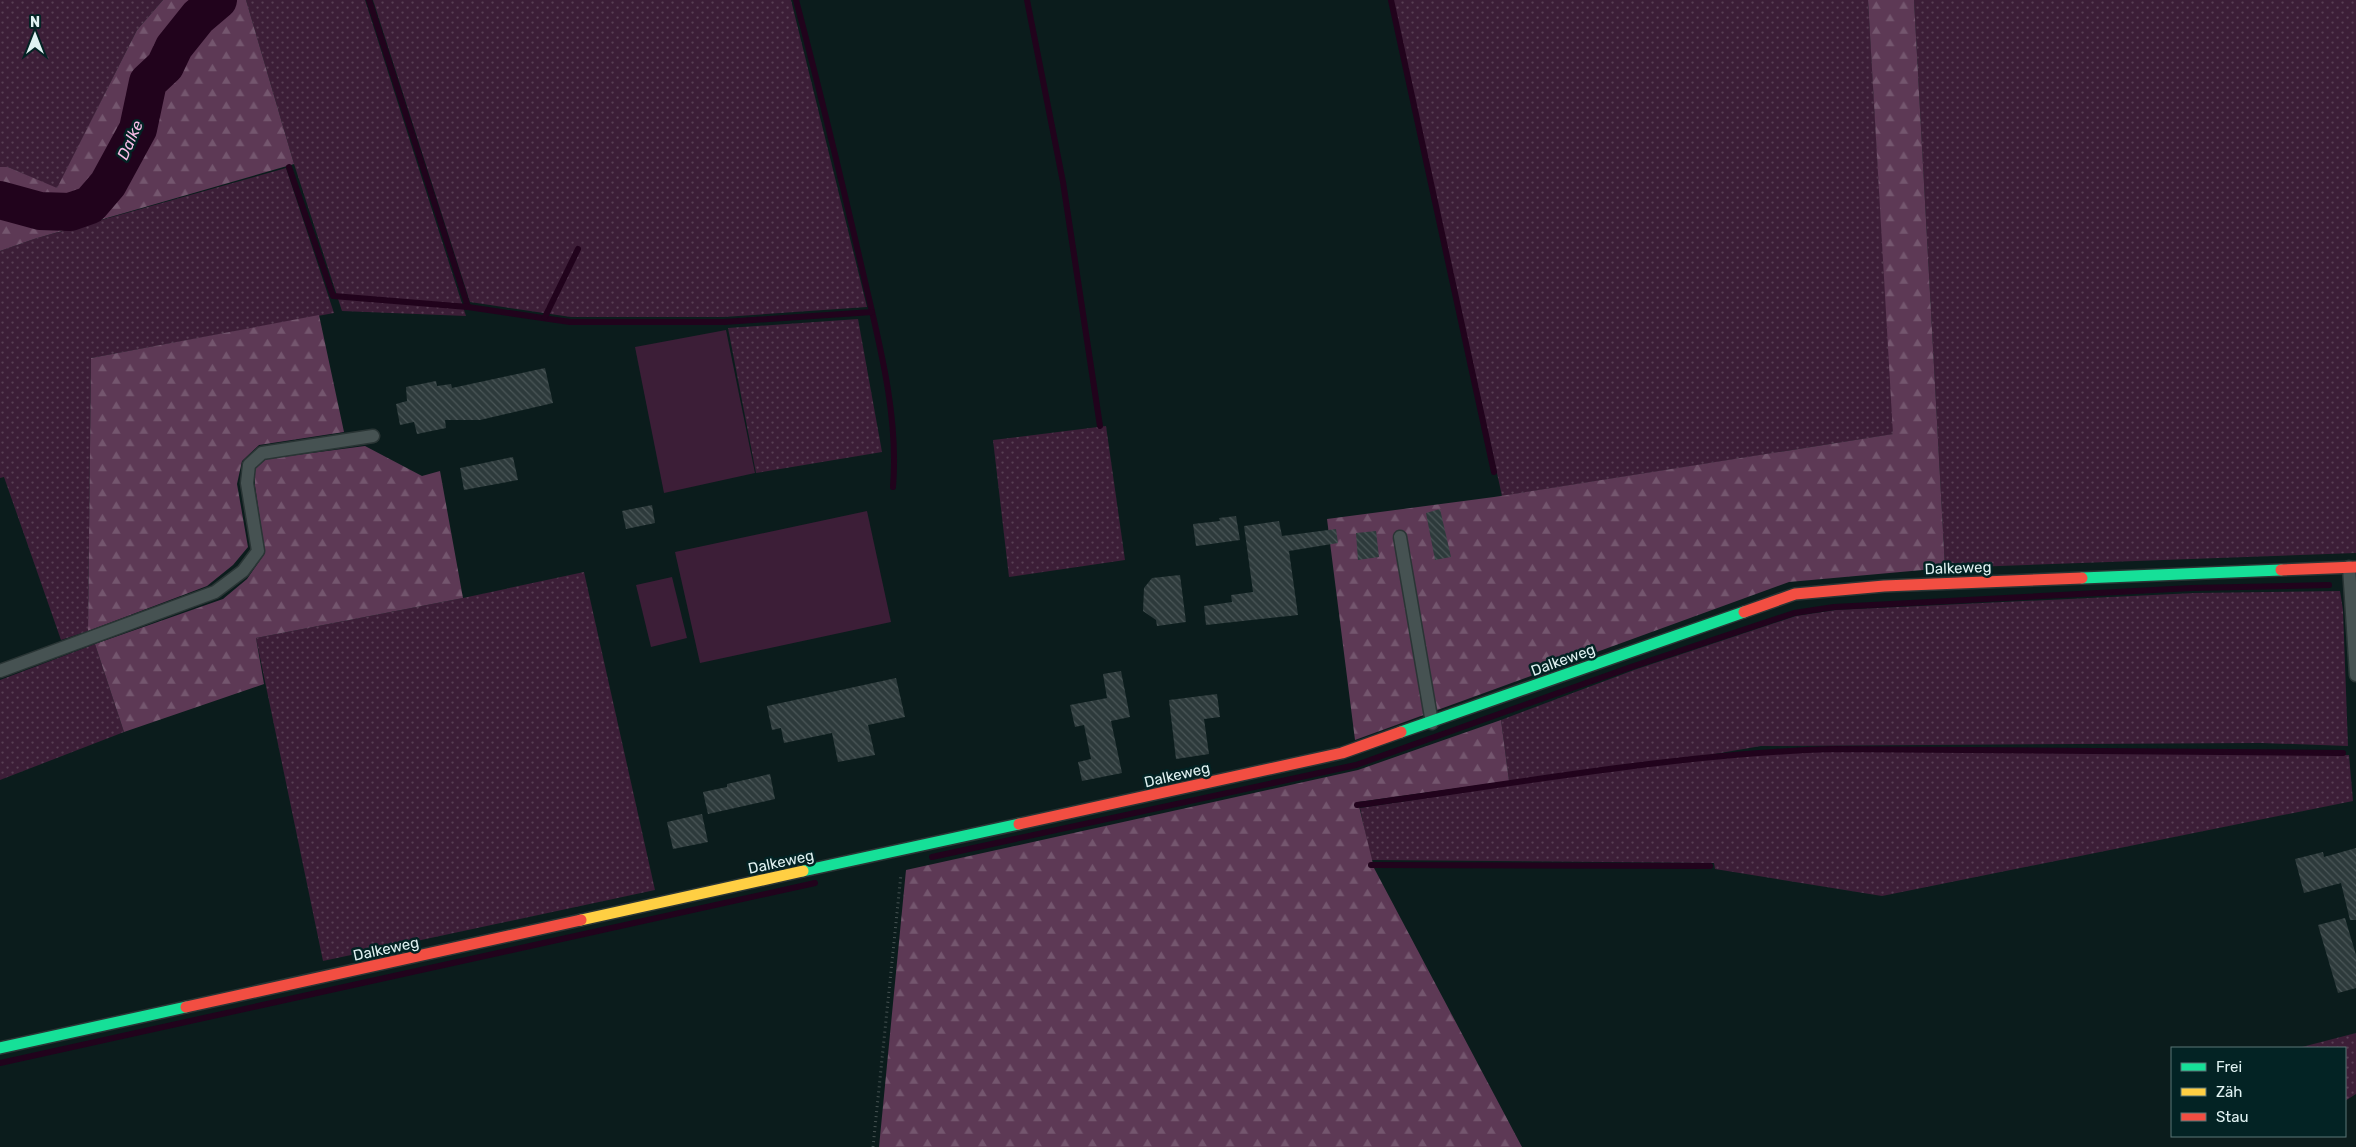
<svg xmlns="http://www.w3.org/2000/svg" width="2356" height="1147" font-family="Rubik,sans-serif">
  <defs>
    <pattern id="grass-dots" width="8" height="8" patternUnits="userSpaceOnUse" patternTransform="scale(1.25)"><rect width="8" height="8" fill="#3c1e37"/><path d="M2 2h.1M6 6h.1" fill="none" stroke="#583f54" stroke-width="1.8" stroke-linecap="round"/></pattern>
    <pattern id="forest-firs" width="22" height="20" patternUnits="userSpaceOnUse" patternTransform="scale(1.25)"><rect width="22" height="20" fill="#5d3955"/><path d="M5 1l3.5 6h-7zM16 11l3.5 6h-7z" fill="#74566e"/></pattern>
    <pattern id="building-back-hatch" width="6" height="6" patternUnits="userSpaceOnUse" patternTransform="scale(1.25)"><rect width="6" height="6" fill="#2d3a3b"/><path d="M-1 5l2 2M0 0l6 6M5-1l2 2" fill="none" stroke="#4b5758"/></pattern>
  </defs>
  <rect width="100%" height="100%" fill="#0b1c1c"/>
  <g fill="url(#grass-dots)">
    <polygon points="0,0 163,0 137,30 57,189 8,167 0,167"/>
    <polygon points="246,0 365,0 466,316 342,311 294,164"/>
    <polygon points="373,0 791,0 867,307 724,317 571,317 470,302"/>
    <polygon points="1393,0 1868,0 1894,434 1502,496"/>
    <polygon points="1914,0 2356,0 2356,553 1945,568"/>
    <polygon points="286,168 334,313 91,358 88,631 61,640 4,477 0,478 0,251 34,239"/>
    <polygon points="858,319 882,452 756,473 728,328"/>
    <polygon points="1106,426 1125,560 1009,577 993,440"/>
    <polygon points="584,572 655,890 323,961 256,638 463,598"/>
    <polygon points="2340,591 2343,610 2348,746 2261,743 1761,746 1674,761 1509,781 1501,720 1634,670 1796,616 1836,610 2195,593"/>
    <polygon points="95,644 124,732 0,780 0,680"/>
    <path d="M1831,751L2349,755L2353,801L1882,896L1715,869L1714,863L1371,860L1360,808C1516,785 1673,755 1831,751Z"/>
    <polygon points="2356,1033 2356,1094 2345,1101 2345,1048 2298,1048"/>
  </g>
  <g fill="url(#forest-firs)">
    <polygon points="163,0 246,0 294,164 34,239 0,251 0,167 8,167 57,188 137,30"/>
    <polygon points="1868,0 1914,0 1945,568 1789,582 1355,740 1327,519 1494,497 1893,434"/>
    <polygon points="319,315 344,432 259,445 242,461 237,484 248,547 233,565 207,586 88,631 91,358"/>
    <polygon points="365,446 422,476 440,471 463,598 256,638 264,684 124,732 95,644 223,599 247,579 265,553 255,486 255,469 266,459"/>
    <polygon points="1501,720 1509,781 1358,802 1374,868 1522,1147 879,1147 906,870 1358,770"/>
  </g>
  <g fill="#3c1e37">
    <polygon points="726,330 755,473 664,493 635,347"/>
    <polygon points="867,511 891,622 700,663 675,552"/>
    <polygon points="672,577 687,638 651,647 636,585"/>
  </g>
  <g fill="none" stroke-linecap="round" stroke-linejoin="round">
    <g stroke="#21031c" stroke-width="6">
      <polyline points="369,0 468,307"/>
      <path d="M796,0C820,91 842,182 863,273C879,342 899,416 893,487"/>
      <polyline points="1027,0 1063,182 1100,426"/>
      <polyline points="1391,0 1494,472"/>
      <polyline points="289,167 333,296 468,307 570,322 724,322 872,312"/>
      <polyline points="545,317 578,249"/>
      <path d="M1357,805C1514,784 1674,754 1833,749L2343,753"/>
      <polyline points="932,857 1356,765 1631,667 1794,613 1834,607 2192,588 2329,585"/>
      <polyline points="1371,865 1710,866"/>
      <polyline points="0,1063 815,883"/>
    </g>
    <polyline stroke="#21031c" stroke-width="38" points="0,200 40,211 70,212 90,205 108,184 138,129 148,82 165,66 174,47 198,17 218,0"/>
  </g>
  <g fill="url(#building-back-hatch)">
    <polygon points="545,368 553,403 480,420 445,420 446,428 417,434 414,422 400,425 396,404 407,401 406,387 436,381 437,386 451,384 452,388"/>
    <polygon points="513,457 518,480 464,490 460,468"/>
    <polygon points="652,505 655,523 626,529 622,511"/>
    <polygon points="1440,509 1451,557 1435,560 1426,513"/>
    <polygon points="1236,516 1240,540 1196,546 1193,524 1220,521 1219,518"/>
    <polygon points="1279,521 1282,536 1336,529 1338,543 1289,551 1298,615 1206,625 1204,606 1232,602 1231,595 1253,592 1244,526"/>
    <polygon points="1376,531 1379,557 1358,560 1356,533"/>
    <polygon points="1180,575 1186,622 1157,626 1156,620 1143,611 1144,588 1152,578"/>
    <polygon points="1121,671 1130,717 1111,721 1122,773 1082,781 1078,762 1091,759 1084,725 1075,727 1070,705 1107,698 1103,674"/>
    <polygon points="896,678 905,717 868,725 875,755 838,762 832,733 784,743 781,728 772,730 767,706"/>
    <polygon points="1217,694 1220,717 1204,719 1209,754 1176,759 1169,700"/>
    <polygon points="770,774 775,799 708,814 703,792 727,787 727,784"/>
    <polygon points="702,814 708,842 673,849 667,822"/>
    <polygon points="2356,848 2356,920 2350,920 2341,883 2304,893 2295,859 2323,852 2324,857"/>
    <polygon points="2345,918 2356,955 2356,988 2338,993 2318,925"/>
  </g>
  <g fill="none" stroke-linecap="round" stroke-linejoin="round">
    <g stroke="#2a3535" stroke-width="15">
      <g id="lane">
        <polyline points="1400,537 1432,723"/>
        <polyline points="2349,567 2356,675"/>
        <polyline points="0,671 215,592 243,571 258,551 247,483 249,465 262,453 373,436"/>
      </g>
    </g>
    <g stroke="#2a3535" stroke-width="14">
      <g id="fast">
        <polyline points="2082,578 2281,570"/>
        <polyline points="1401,732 1744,612"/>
        <polyline points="803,871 1019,824"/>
        <polyline points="0,1048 186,1007"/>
      </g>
    </g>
    <g stroke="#2a3535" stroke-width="14">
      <polyline id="slow" points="581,920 803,871"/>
    </g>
    <g stroke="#2a3535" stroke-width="14">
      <g id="jam">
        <polyline points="2281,570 2356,567"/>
        <polyline points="1744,612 1795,594 1884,586 2082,578"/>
        <polyline points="1019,824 1342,753 1401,732"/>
        <polyline points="186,1007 581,920"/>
      </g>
    </g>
    <polyline stroke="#485454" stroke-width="3" stroke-dasharray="1 4" stroke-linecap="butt" points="873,1147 901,874"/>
    <use href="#lane" stroke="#465252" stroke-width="12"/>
    <use href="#fast" stroke="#16e098" stroke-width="11"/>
    <use href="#slow" stroke="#ffcf43" stroke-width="11"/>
    <use href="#jam" stroke="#f24e42" stroke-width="11"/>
  </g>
  <g text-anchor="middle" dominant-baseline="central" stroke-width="5" stroke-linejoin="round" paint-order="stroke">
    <g font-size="15" fill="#e0f2f2" stroke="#032324">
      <text transform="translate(1958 568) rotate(-2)">Dalkeweg</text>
      <text transform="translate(1563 660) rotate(-20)">Dalkeweg</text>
      <text transform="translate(1177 775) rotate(-13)">Dalkeweg</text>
      <text transform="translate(781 862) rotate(-12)">Dalkeweg</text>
      <text transform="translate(386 949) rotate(-12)">Dalkeweg</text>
    </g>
    <g font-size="16" font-style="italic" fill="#f8bce6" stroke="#032324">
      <text transform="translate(130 140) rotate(-66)">Dalke</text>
    </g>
  </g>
  <rect x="2171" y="1047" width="175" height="90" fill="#032324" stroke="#5b7676"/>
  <rect x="2181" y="1063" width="25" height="8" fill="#16e098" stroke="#5b7676"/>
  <text x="2216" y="1072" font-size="15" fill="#e0f2f2">Frei</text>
  <rect x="2181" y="1088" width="25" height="8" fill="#ffcf43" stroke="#5b7676"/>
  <text x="2216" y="1097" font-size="15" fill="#e0f2f2">Zäh</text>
  <rect x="2181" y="1113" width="25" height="8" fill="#f24e42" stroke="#5b7676"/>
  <text x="2216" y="1122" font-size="15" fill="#e0f2f2">Stau</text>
  <g transform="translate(35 35)" stroke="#032324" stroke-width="4" paint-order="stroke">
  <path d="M0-4L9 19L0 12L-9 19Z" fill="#e0f2f2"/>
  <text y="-8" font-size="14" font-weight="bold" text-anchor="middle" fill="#e0f2f2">N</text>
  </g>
</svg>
